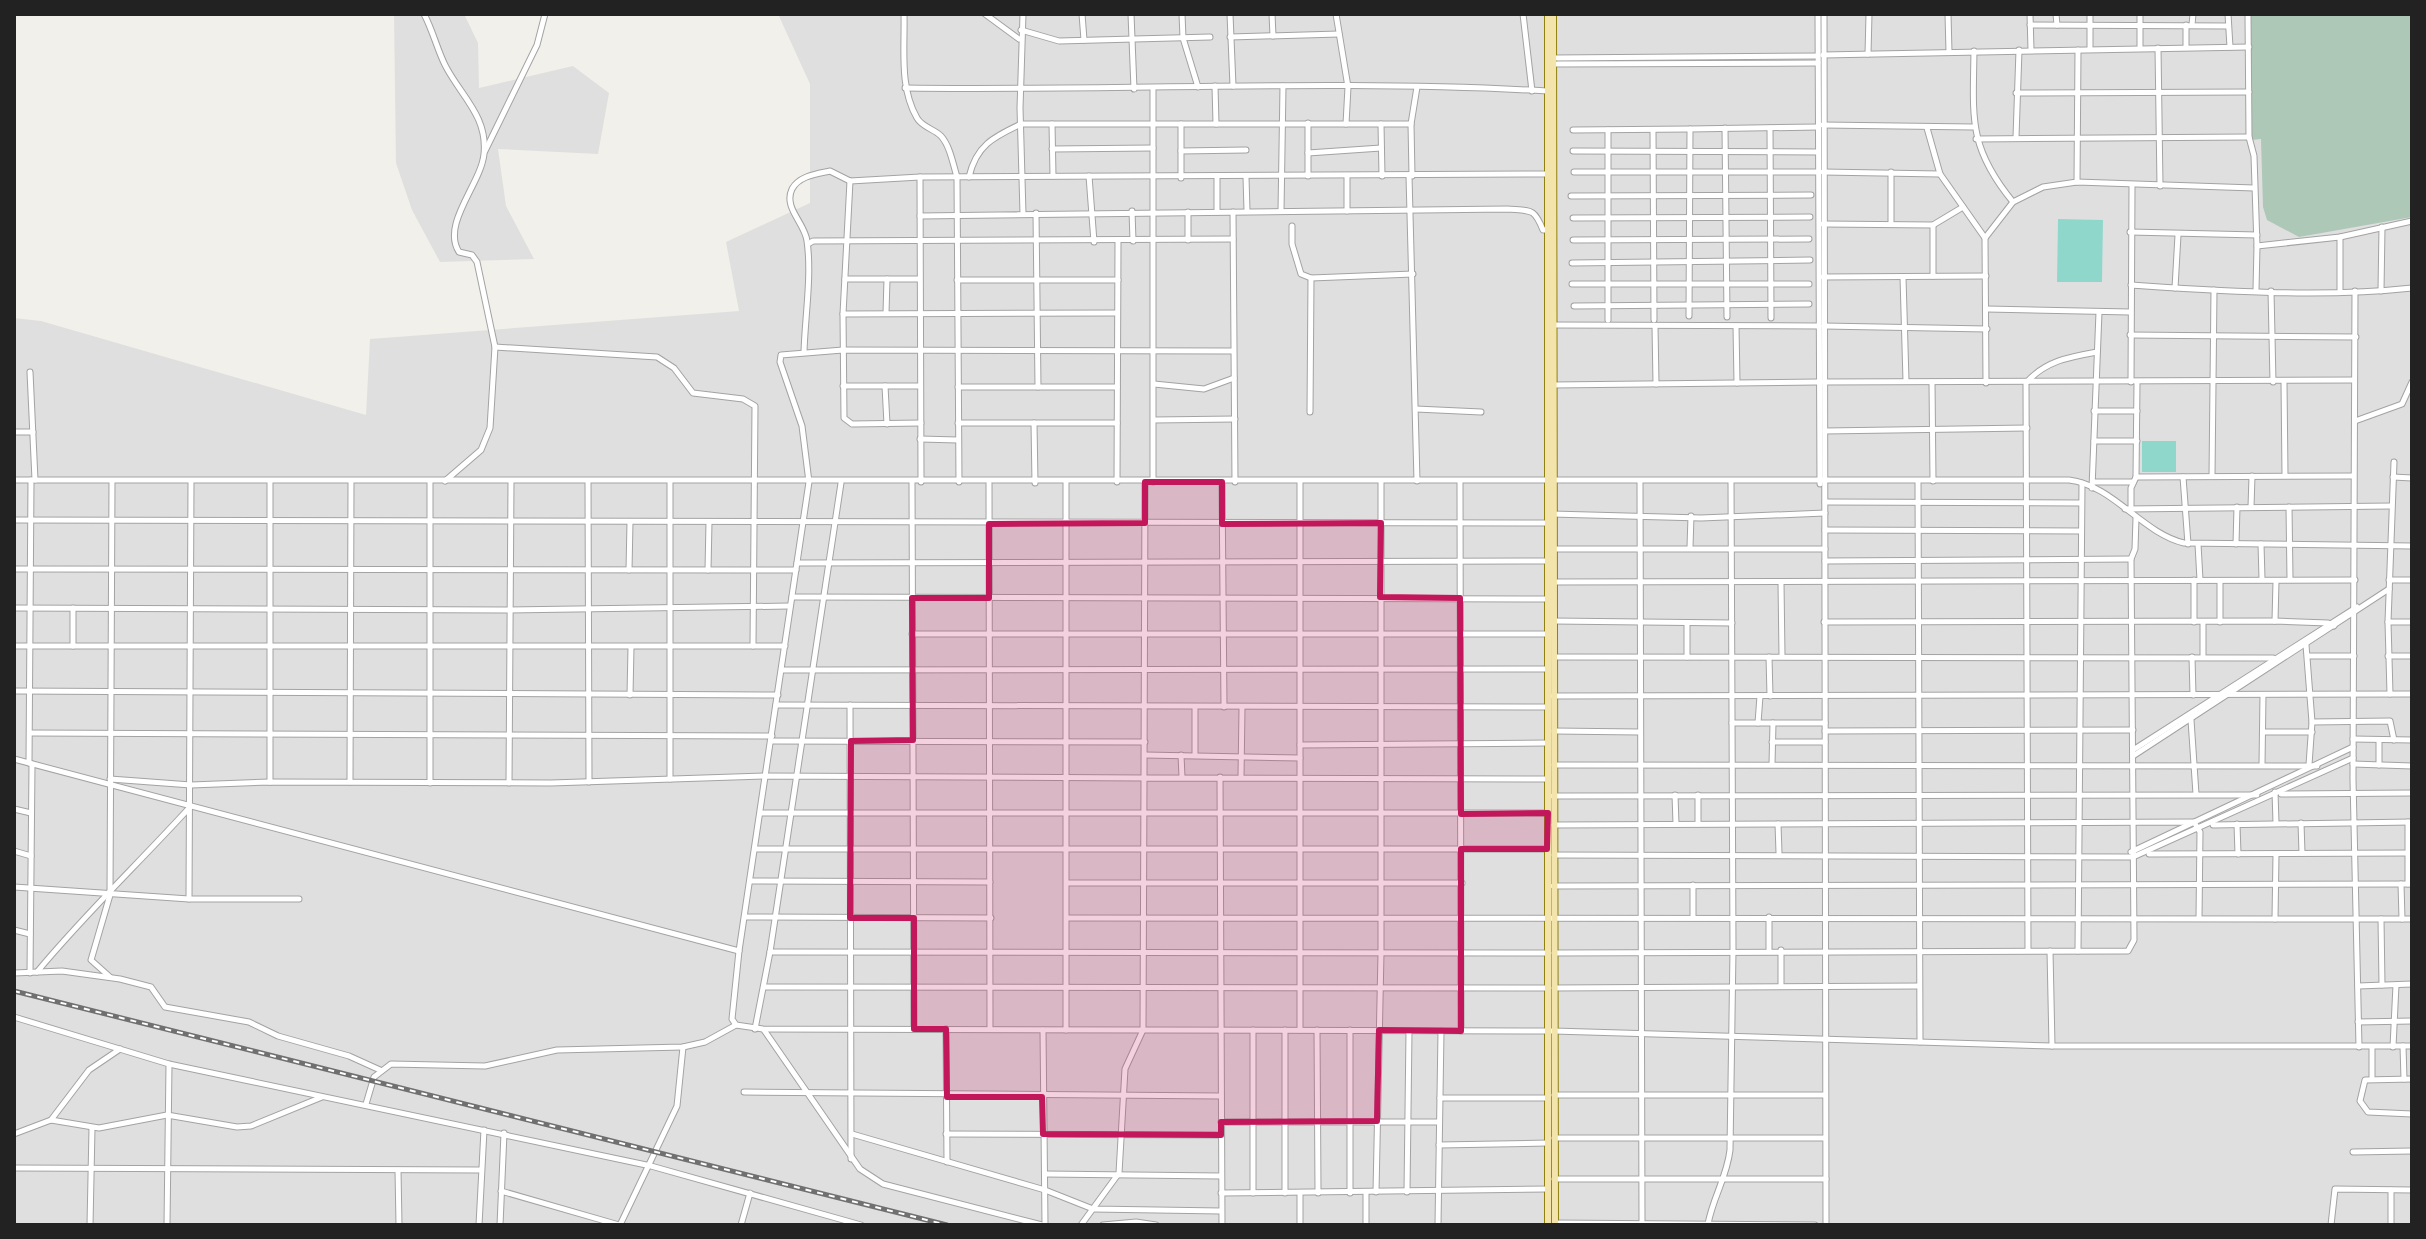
<svg xmlns="http://www.w3.org/2000/svg" width="2426" height="1239" font-family="Poppins,sans-serif">
  <rect width="100%" height="100%" fill="#f1f0ea"/>
  <g fill="#e0dfdf">
    <polygon points="394,14 464,14 478,43 479,88 573,66 609,93 598,154 498,149 506,206 534,259 440,262 412,210 396,163"/>
    <polygon points="778,14 2412,14 2412,1225 14,1225 14,318 41,321 366,415 370,339 739,311 726,242 810,203 810,84"/>
  </g>
  <polygon fill="#adc8b7" points="2251,14 2412,14 2412,217 2299,237 2267,220 2263,207 2261,139 2251,140"/>
  <g fill="#90d7cb">
    <polygon points="2058,219 2103,220 2102,282 2057,282"/>
    <rect x="2142" y="441" width="34" height="31"/>
  </g>
  <g fill="none" stroke-linecap="round" stroke-linejoin="round">
    <g stroke="#a3a3a3" stroke-width="7">
      <g id="minor">
        <path d="M424,14C433,31 437,49 445,65C460,95 488,116 484,154C481,184 441,224 459,252L472,255L477,262L495,347L490,428L481,450L445,481"/>
        <path d="M904,14C905,48 899,87 917,118C922,127 934,129 941,136C950,146 953,164 957,177L959,482"/>
        <polyline points="985,14 1019,39"/>
        <polyline points="1023,14 1020,108 1023,214"/>
        <polyline points="1082,14 1084,40"/>
        <polyline points="1131,14 1134,89"/>
        <polyline points="1182,14 1183,38 1198,87"/>
        <polyline points="1230,14 1233,86"/>
        <polyline points="1272,14 1273,36"/>
        <polyline points="1336,14 1348,87 1346,124"/>
        <polyline points="1523,14 1532,91"/>
        <polyline points="1818,14 1820,484"/>
        <polyline points="1824,14 1826,1225"/>
        <polyline points="1948,14 1949,52"/>
        <polyline points="2030,14 2031,50"/>
        <polyline points="2056,14 2057,25"/>
        <polyline points="2140,14 2140,48"/>
        <polyline points="2228,14 2230,47"/>
        <polyline points="2248,14 2249,137 2254,156 2257,246 2340,237 2412,221"/>
        <polyline points="2030,25 2228,26"/>
        <polyline points="2186,25 2186,47"/>
        <polyline points="2192,25 2193,14"/>
        <polyline points="1021,30 1059,41 1210,37"/>
        <polyline points="1230,37 1339,34"/>
        <polyline points="2158,48 2160,186"/>
        <polyline points="2090,49 2090,14"/>
        <path d="M1974,51C1973,118 1968,147 2013,202"/>
        <polyline points="1868,54 1869,14"/>
        <polyline points="1823,55 2249,47"/>
        <polyline points="1553,58 1818,56"/>
        <polyline points="1553,64 1818,63"/>
        <polyline points="1215,86 1216,124"/>
        <path d="M905,88C1119,91 1333,79 1547,91"/>
        <polyline points="1153,90 1153,482"/>
        <polyline points="2016,93 2249,92"/>
        <polyline points="1308,123 1308,176"/>
        <polyline points="1052,124 1053,176"/>
        <polyline points="1181,124 1181,178"/>
        <polyline points="1381,124 1382,176"/>
        <polyline points="1823,125 1973,127"/>
        <polyline points="1725,128 1727,317"/>
        <polyline points="1770,128 1771,318"/>
        <polyline points="1927,128 1940,174 1985,238"/>
        <polyline points="1573,130 1690,129"/>
        <polyline points="1653,131 1654,320"/>
        <polyline points="2016,137 2019,50"/>
        <polyline points="1976,139 2249,137"/>
        <polyline points="1052,149 1153,148"/>
        <polyline points="485,151 537,45 545,14"/>
        <polyline points="1181,151 1246,150"/>
        <polyline points="1573,151 1818,152"/>
        <polyline points="1308,153 1381,148"/>
        <polyline points="1574,172 1818,172"/>
        <polyline points="1823,172 1940,174"/>
        <polyline points="1891,172 1891,224"/>
        <polyline points="1089,176 1094,242"/>
        <polyline points="1347,176 1347,211"/>
        <polyline points="1409,176 1417,481"/>
        <polyline points="1412,176 1411,124 1417,87"/>
        <polyline points="920,177 921,482"/>
        <path d="M969,177C976,146 993,137 1021,124H1411"/>
        <polyline points="1246,177 1247,211"/>
        <polyline points="1217,178 1217,212"/>
        <polyline points="850,181 920,177 1547,174"/>
        <polyline points="850,181 843,314 844,418 852,424 921,423"/>
        <polyline points="2077,182 2078,50"/>
        <polyline points="1571,196 1811,195"/>
        <polyline points="1132,211 1133,241"/>
        <polyline points="1281,211 1283,86"/>
        <polyline points="1233,212 1235,482"/>
        <polyline points="1036,213 1038,387"/>
        <path d="M920,216L1507,209C1532,211 1534,208 1543,230H1550"/>
        <polyline points="1573,218 1810,217"/>
        <polyline points="1823,224 1933,225 1963,207"/>
        <polyline points="1933,225 1933,276"/>
        <polyline points="1292,226 1292,244 1301,274 1311,278 1413,274"/>
        <polyline points="2130,232 2257,235"/>
        <polyline points="2340,237 2340,291"/>
        <polyline points="1188,240 1188,212"/>
        <polyline points="1573,240 1809,239"/>
        <polyline points="808,244 813,241 1233,239"/>
        <polyline points="1572,263 1810,260"/>
        <polyline points="1823,277 1986,276"/>
        <polyline points="1903,277 1906,381"/>
        <polyline points="845,279 919,279"/>
        <polyline points="957,280 1118,280"/>
        <polyline points="1572,284 1809,284"/>
        <path d="M2131,285C2223,291 2320,298 2412,288"/>
        <polyline points="2175,288 2178,235"/>
        <polyline points="2256,290 2257,246"/>
        <polyline points="2271,291 2273,382"/>
        <polyline points="2355,291 2353,779 2359,1047"/>
        <polyline points="2381,291 2382,227"/>
        <polyline points="1574,306 1809,304"/>
        <polyline points="1987,309 2130,312"/>
        <polyline points="886,313 887,279"/>
        <polyline points="843,314 1117,313"/>
        <polyline points="1689,316 1690,129 1818,127"/>
        <polyline points="1608,320 1608,130"/>
        <polyline points="1553,325 1819,326"/>
        <polyline points="1655,326 1656,384"/>
        <polyline points="1736,326 1737,383"/>
        <polyline points="1824,326 1987,329"/>
        <polyline points="2130,335 2356,337"/>
        <polyline points="495,347 657,357 674,368 693,393 743,399 755,406 753,646"/>
        <polyline points="1233,351 843,350 781,355 780,362 802,426 809,482 739,951 732,1019 736,1025 763,1029 1554,1031 2052,1046 2412,1046"/>
        <path d="M804,352C805,317 812,275 807,241C805,223 783,208 792,189C799,176 816,174 830,171L850,181"/>
        <polyline points="30,372 35,480"/>
        <polyline points="1824,382 2354,380"/>
        <polyline points="1932,382 1933,481"/>
        <polyline points="2131,382 2132,186"/>
        <polyline points="2284,382 2285,475"/>
        <polyline points="1986,383 1985,238 2013,202 2043,187 2077,182 2254,188"/>
        <polyline points="1154,384 1204,389 1234,378"/>
        <polyline points="1553,385 1818,382"/>
        <polyline points="843,386 920,386"/>
        <polyline points="885,386 887,424"/>
        <polyline points="958,387 1117,387"/>
        <polyline points="1416,409 1481,412"/>
        <polyline points="2094,411 2137,411"/>
        <polyline points="1310,412 1311,278"/>
        <polyline points="1154,420 1235,419"/>
        <polyline points="2355,421 2402,404 2412,382"/>
        <polyline points="958,423 1117,423"/>
        <polyline points="1034,423 1035,483"/>
        <polyline points="1825,431 2027,428"/>
        <polyline points="14,432 33,432"/>
        <polyline points="920,439 958,440"/>
        <polyline points="2094,441 2137,441"/>
        <polyline points="2212,476 2214,290"/>
        <polyline points="2136,477 2353,476"/>
        <polyline points="2183,477 2188,544"/>
        <polyline points="2393,477 2412,478"/>
        <path d="M14,480H2069C2113,485 2142,533 2184,543L2412,546"/>
        <polyline points="430,481 430,783"/>
        <polyline points="588,481 589,782"/>
        <polyline points="670,481 670,779"/>
        <polyline points="1460,481 1461,1031"/>
        <polyline points="1640,481 1642,1225"/>
        <polyline points="1918,481 1920,1042"/>
        <polyline points="912,482 914,1029"/>
        <polyline points="1066,482 1066,1030"/>
        <polyline points="1117,482 1118,242"/>
        <polyline points="1222,482 1224,707"/>
        <polyline points="2093,482 2133,482"/>
        <polyline points="989,483 990,1029"/>
        <polyline points="2092,488 2099,312"/>
        <polyline points="1825,502 2081,503"/>
        <polyline points="2251,507 2252,476"/>
        <polyline points="2289,507 2290,579"/>
        <polyline points="2125,509 2391,506"/>
        <polyline points="2131,509 2131,488 2136,477 2137,382"/>
        <polyline points="1552,514 1701,518 1825,513"/>
        <polyline points="14,520 1547,523"/>
        <polyline points="1825,530 2081,531"/>
        <polyline points="2198,544 2200,580"/>
        <polyline points="2236,544 2237,507"/>
        <polyline points="2261,544 2262,579"/>
        <polyline points="1690,547 1691,516"/>
        <polyline points="1552,549 1825,549"/>
        <polyline points="1825,561 2131,559"/>
        <polyline points="797,563 1547,561"/>
        <polyline points="14,569 796,570"/>
        <polyline points="629,570 630,522"/>
        <polyline points="708,570 709,522"/>
        <polyline points="2389,580 2412,580"/>
        <polyline points="1553,582 2355,580"/>
        <polyline points="1781,583 1782,656"/>
        <polyline points="792,597 1547,599"/>
        <polyline points="14,608 508,610 789,606"/>
        <polyline points="1553,621 1732,623"/>
        <polyline points="2275,621 2276,581"/>
        <polyline points="1824,622 2275,621 2328,623 2334,626"/>
        <polyline points="2194,622 2194,580"/>
        <polyline points="2220,622 2220,581"/>
        <polyline points="2388,622 2412,622"/>
        <polyline points="912,634 1547,634"/>
        <polyline points="2306,645 2312,722 2309,765"/>
        <polyline points="14,646 785,646"/>
        <polyline points="73,646 73,608"/>
        <polyline points="2203,656 2203,622"/>
        <polyline points="2308,656 2354,656"/>
        <polyline points="2388,656 2412,656"/>
        <polyline points="1554,657 2273,658"/>
        <polyline points="1687,657 1687,623"/>
        <polyline points="1769,657 1770,696"/>
        <polyline points="2192,657 2193,695"/>
        <polyline points="782,670 1547,669"/>
        <polyline points="14,691 778,695"/>
        <polyline points="2390,694 2388,622 2394,462"/>
        <polyline points="630,695 631,647"/>
        <polyline points="1552,696 2412,694"/>
        <polyline points="776,705 1548,707"/>
        <polyline points="850,705 851,1159"/>
        <polyline points="2191,720 2196,794"/>
        <polyline points="2312,722 2390,721 2394,740"/>
        <polyline points="1732,723 1825,723"/>
        <polyline points="1758,723 1760,696"/>
        <polyline points="1554,731 1639,732"/>
        <polyline points="1825,731 2133,730"/>
        <polyline points="2263,732 2312,732"/>
        <polyline points="30,733 772,736"/>
        <polyline points="2353,739 2412,740"/>
        <polyline points="771,741 1145,742"/>
        <polyline points="1772,742 1825,742"/>
        <polyline points="1300,745 1547,743"/>
        <polyline points="2133,750 2357,607"/>
        <polyline points="1145,755 1300,758"/>
        <polyline points="1181,755 1182,777"/>
        <polyline points="1195,755 1195,708"/>
        <polyline points="2133,756 2389,589"/>
        <polyline points="14,759 739,951"/>
        <polyline points="29,763 31,480"/>
        <polyline points="1772,764 1773,723"/>
        <polyline points="2353,764 2412,766"/>
        <polyline points="1554,765 2317,766"/>
        <polyline points="2262,765 2263,695"/>
        <polyline points="2379,765 2379,740"/>
        <polyline points="1220,777 1222,1225"/>
        <polyline points="1241,777 1242,708"/>
        <polyline points="110,779 191,785 270,782 551,783 766,776 1144,778 1145,482"/>
        <polyline points="270,782 270,481"/>
        <polyline points="350,782 351,481"/>
        <polyline points="509,783 511,481"/>
        <polyline points="2275,792 2276,823"/>
        <polyline points="2281,794 2412,793"/>
        <polyline points="1675,795 1676,824"/>
        <polyline points="1553,796 2257,795"/>
        <polyline points="14,809 31,813"/>
        <polyline points="761,813 1548,813"/>
        <polyline points="2408,822 2408,884"/>
        <polyline points="2301,823 2302,853"/>
        <polyline points="1698,824 1698,795"/>
        <polyline points="1778,824 1779,853"/>
        <polyline points="2237,824 2238,854"/>
        <polyline points="1554,825 2194,822 2200,832 2199,918"/>
        <polyline points="2213,825 2412,822"/>
        <polyline points="755,849 1547,849"/>
        <polyline points="14,851 31,856"/>
        <polyline points="2131,852 2353,747"/>
        <polyline points="2149,854 2412,853"/>
        <polyline points="1554,855 2133,857 2353,758"/>
        <polyline points="751,881 990,882"/>
        <polyline points="1067,883 1462,883"/>
        <polyline points="2401,884 2402,919"/>
        <polyline points="1553,886 2412,884"/>
        <polyline points="14,887 189,899 299,899"/>
        <polyline points="189,899 191,481"/>
        <polyline points="745,917 991,918"/>
        <polyline points="1769,917 1769,950"/>
        <polyline points="1067,918 2412,919"/>
        <polyline points="1693,918 1693,885"/>
        <polyline points="2275,919 2276,854"/>
        <polyline points="2381,919 2382,985"/>
        <polyline points="14,930 30,934"/>
        <polyline points="1781,950 1781,986"/>
        <path d="M2028,950L2026,383C2045,361 2069,357 2097,352"/>
        <polyline points="2050,951 2052,1046"/>
        <polyline points="2078,951 2082,483"/>
        <polyline points="770,952 1548,953"/>
        <polyline points="1554,953 2128,951 2134,940 2131,559 2135,549 2136,518"/>
        <path d="M37,972C85,914 139,863 190,807"/>
        <polyline points="14,973 62,971 120,979 151,987 165,1007 249,1022 278,1036 349,1056 380,1070"/>
        <polyline points="30,973 32,764"/>
        <polyline points="110,977 91,960 110,895 112,481"/>
        <polyline points="2358,986 2412,984"/>
        <polyline points="765,987 1548,988"/>
        <polyline points="1554,988 1919,986"/>
        <polyline points="14,1017 169,1064 651,1166 861,1225"/>
        <polyline points="2358,1022 2412,1021"/>
        <polyline points="755,1029 770,952 841,483"/>
        <polyline points="946,1029 947,1162"/>
        <polyline points="764,1030 860,1169 883,1184 1042,1225"/>
        <polyline points="1043,1030 1045,1225"/>
        <polyline points="1253,1030 1253,1193"/>
        <polyline points="1300,1030 1300,482"/>
        <polyline points="1317,1030 1318,1193"/>
        <polyline points="2403,1046 2404,1079"/>
        <polyline points="2372,1047 2372,1078"/>
        <polyline points="2393,1047 2396,985"/>
        <polyline points="2412,1079 2365,1080 2360,1101 2368,1112 2412,1114"/>
        <polyline points="744,1092 1221,1096"/>
        <polyline points="1554,1095 1825,1095"/>
        <polyline points="1440,1098 1548,1098"/>
        <polyline points="366,1104 374,1077 391,1064 485,1066 557,1050 683,1047 705,1042 736,1025"/>
        <polyline points="51,1120 89,1070 120,1049"/>
        <polyline points="1221,1122 1439,1122"/>
        <polyline points="14,1134 51,1120 99,1128 167,1115 237,1127 251,1126 322,1097"/>
        <polyline points="852,1134 1045,1190 1093,1209 1221,1211"/>
        <polyline points="946,1134 1221,1135"/>
        <polyline points="1554,1138 1825,1138"/>
        <polyline points="1439,1145 1548,1143"/>
        <polyline points="2353,1152 2412,1151"/>
        <polyline points="14,1168 481,1170"/>
        <polyline points="398,1170 399,1225"/>
        <polyline points="1045,1174 1221,1176"/>
        <polyline points="1554,1179 1826,1179"/>
        <polyline points="501,1191 619,1225"/>
        <polyline points="1376,1192 1381,953 1381,481"/>
        <polyline points="1407,1192 1409,1031"/>
        <polyline points="1221,1193 1548,1189"/>
        <polyline points="1285,1193 1285,1030"/>
        <polyline points="1350,1193 1350,1030"/>
        <polyline points="1366,1193 1366,1225"/>
        <polyline points="1555,1223 1815,1225"/>
        <path d="M1708,1224C1713,1197 1727,1177 1730,1150L1733,950L1731,481"/>
        <polyline points="90,1225 92,1128"/>
        <polyline points="167,1225 169,1064"/>
        <polyline points="479,1225 484,1130"/>
        <polyline points="500,1225 504,1133"/>
        <polyline points="620,1225 677,1106 683,1047"/>
        <polyline points="741,1225 750,1193"/>
        <polyline points="1081,1225 1119,1173 1125,1069 1143,1030 1144,778 1547,779"/>
        <polyline points="1103,1225 1136,1222 1156,1225"/>
        <polyline points="1300,1225 1300,1193"/>
        <polyline points="1438,1225 1441,1031"/>
        <polyline points="2331,1225 2335,1189 2412,1190"/>
        <polyline points="2391,1225 2391,1190"/>
      </g>
    </g>
    <g stroke="#90810f" stroke-width="8">
      <g id="major">
        <polyline points="1548,14 1548,1225"/>
        <polyline points="1553,14 1555,1225"/>
      </g>
    </g>
    <use href="#minor" stroke="#fff" stroke-width="5"/>
    <use href="#major" stroke="#f3e4ac" stroke-width="6"/>
    <g stroke="#707070" stroke-width="5">
      <polyline id="rail" points="14,991 947,1225"/>
    </g>
    <use href="#rail" stroke="#fff" stroke-width="2" stroke-dasharray="6" stroke-linecap="butt"/>
  </g>
  <path fill="#c2185b" fill-opacity="0.2" stroke="#c2185b" stroke-width="6" stroke-linejoin="round" d="M1145,482H1222V524L1381,523L1380,597L1460,598L1461,814L1548,813L1547,849H1461V1031L1379,1030L1377,1121L1221,1122V1135L1043,1134L1042,1097H947L946,1029H914V918H850L851,741L913,740L912,598H989V524L1145,523Z"/>
  <rect width="2426" height="1239" fill="none" stroke="#222222" stroke-width="32"/>
</svg>
